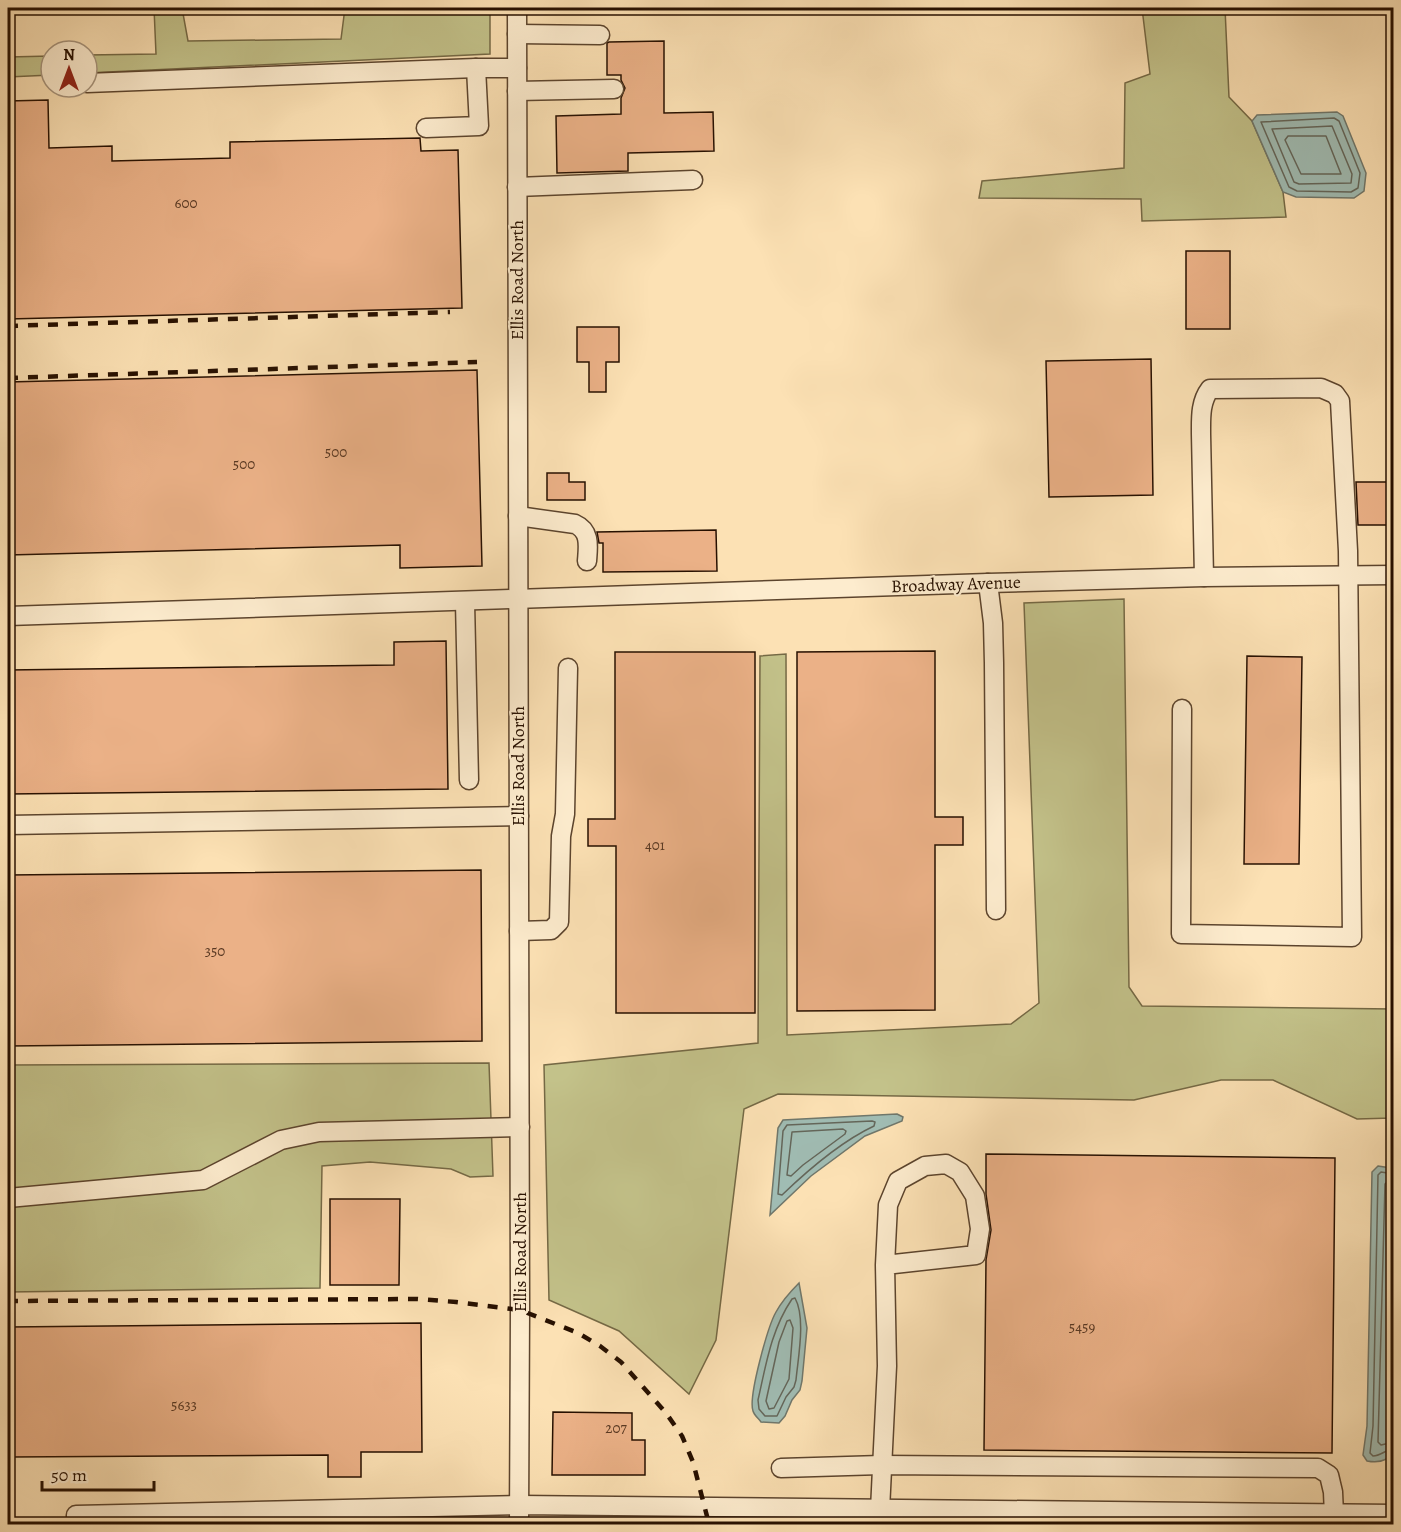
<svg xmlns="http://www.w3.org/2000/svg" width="1401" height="1532" font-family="Alegreya,serif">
  <rect width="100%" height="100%" fill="#fce1b4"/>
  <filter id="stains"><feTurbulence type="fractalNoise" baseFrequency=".00333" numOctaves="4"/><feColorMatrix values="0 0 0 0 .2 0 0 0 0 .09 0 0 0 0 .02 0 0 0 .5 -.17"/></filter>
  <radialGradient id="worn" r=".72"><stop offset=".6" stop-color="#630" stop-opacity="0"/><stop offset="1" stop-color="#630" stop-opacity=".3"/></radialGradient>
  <g fill="#c3c28a" stroke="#756945" stroke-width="1.5">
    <polygon points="154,8 182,8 188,41 341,39 345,8 490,8 490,54 87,73 87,55 156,54"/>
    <polygon points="1142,8 1225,8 1229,97 1252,121 1283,192 1286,217 1142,221 1141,199 979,198 982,181 1124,168 1125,83 1150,74"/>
    <polygon points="51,56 51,75 8,77 8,57"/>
    <polygon points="1124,599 1129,987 1142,1006 1393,1009 1393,1121 1392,1118 1357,1119 1273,1080 1221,1080 1134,1100 778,1094 744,1109 716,1340 689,1394 619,1331 549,1300 544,1065 758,1043 760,656 786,654 787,1035 1011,1024 1039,1003 1024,603"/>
    <polygon points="489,1063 493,1176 470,1177 451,1169 370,1162 322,1166 320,1288 8,1292 8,1065"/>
  </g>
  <g fill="#a0bcb3" stroke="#70776b" stroke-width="1.5">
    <polygon points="1337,112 1343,116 1366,173 1364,191 1354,198 1296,197 1283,192 1252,121 1257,115"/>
    <polygon points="897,1114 903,1117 902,1121 865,1136 811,1176 770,1215 778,1128 783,1120"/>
    <path d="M1378,1166L1391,1168L1394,1170L1393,1452C1387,1462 1377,1463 1367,1461L1363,1455L1367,1426L1372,1172Z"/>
    <path d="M799,1283L807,1328L802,1381L800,1390L792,1400L785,1416L779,1423L761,1422C759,1419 754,1415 753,1411C748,1397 768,1326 776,1312C782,1301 790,1292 799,1283Z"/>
  </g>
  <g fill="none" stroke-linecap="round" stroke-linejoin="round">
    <g stroke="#64665a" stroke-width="1.5">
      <polygon points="1334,118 1339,121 1360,173 1358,188 1351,192 1297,191 1289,187 1261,122"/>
      <polygon points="1332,126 1352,174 1351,183 1299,184 1294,182 1272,129"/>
      <polygon points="1288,136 1326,136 1341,174 1301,174 1285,140"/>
      <path d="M872,1121L875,1122L874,1126C840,1142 809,1169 782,1195L778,1194L783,1131L787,1125Z"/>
      <polygon points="843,1129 846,1131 845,1134 803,1165 791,1176 787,1175 792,1132"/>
      <path d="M1394,1174L1381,1172L1378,1175L1373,1426L1370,1453L1373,1456C1381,1456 1386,1449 1394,1449"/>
      <polyline points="1394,1182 1387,1182 1385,1184 1378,1442 1381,1445 1394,1442"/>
      <polyline points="1394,1225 1389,1430 1394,1433"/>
      <path d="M795,1298C806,1318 798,1358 796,1380L794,1387L786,1397L777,1416H765L759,1409L758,1400C766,1365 771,1330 792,1299Z"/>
      <polygon points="790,1320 793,1328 789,1379 774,1408 769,1409 766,1401 779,1342 787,1321"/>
    </g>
  </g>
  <g fill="#ebb187" stroke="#271000" stroke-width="1.5">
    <polygon points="664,41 664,113 713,112 714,151 628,153 628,171 557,173 556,116 621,114 621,98 625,88 621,80 621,75 607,75 607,43 609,42"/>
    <polygon points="48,100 49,148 112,146 112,161 230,158 230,142 420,138 421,151 458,150 462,308 8,319 8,101"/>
    <rect x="1186" y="251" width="44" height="78"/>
    <polygon points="577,327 619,327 619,362 606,362 606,392 589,392 589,362 577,362"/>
    <polygon points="1151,359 1153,495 1049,497 1046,361"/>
    <polygon points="477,370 482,566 400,568 400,545 8,555 8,382"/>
    <polygon points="547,473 569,473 569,482 585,482 585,500 547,500"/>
    <polygon points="1356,482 1394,482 1394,525 1358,525"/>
    <polygon points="716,530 717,571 603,572 603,543 599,543 597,532"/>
    <polygon points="446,641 448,789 8,794 8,670 394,665 394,642"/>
    <polygon points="935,651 935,817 963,817 963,845 935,845 935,1010 797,1011 797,652"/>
    <polygon points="615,652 755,652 755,1013 616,1013 616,846 588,846 588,819 615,819"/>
    <polygon points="1247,656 1302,657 1299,864 1244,864"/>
    <polygon points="481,870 482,1041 8,1046 8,875"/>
    <polygon points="986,1154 1335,1158 1332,1453 984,1450 986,1260 991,1230 986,1194"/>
    <polygon points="330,1199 400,1199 399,1285 330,1285"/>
    <polygon points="421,1323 422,1452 361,1452 361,1477 328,1477 328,1455 11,1457 9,1327"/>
    <polygon points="553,1412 632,1413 632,1440 645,1440 645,1475 552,1475"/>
  </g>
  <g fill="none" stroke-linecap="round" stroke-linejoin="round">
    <g stroke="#5c442d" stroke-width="21">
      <g id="minor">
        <polyline points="517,8 520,1310 519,1524"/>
        <polyline points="517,34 600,35"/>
        <polyline points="87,83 476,68"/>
        <polyline points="517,91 614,89"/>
        <polyline points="426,128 479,126 476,68 517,68"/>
        <polyline points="517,187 693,180"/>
        <path d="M518,516L575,524C591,531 588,547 587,561"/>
        <polyline points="988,583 993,623 994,663 996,910"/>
        <polyline points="465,602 469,780"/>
        <polyline points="8,616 988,583 1204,577 1394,575"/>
        <path d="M1182,709L1181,934L1352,937L1348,551L1340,401L1335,394L1321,388L1210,389C1200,402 1201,418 1201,434L1204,577"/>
        <polyline points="8,825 519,816"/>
        <polyline points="519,931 551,930 559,922 561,836 565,814 568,668"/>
        <polyline points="8,1198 203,1180 281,1140 319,1132 520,1127"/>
        <polyline points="781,1468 881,1465 1318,1468 1329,1475 1333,1492 1334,1515"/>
        <polyline points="880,1510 887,1366 885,1265 888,1205 898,1181 925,1166 946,1164 960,1172 975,1196 980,1229 976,1255 885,1265"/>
        <polyline points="76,1524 76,1515 519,1505 1394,1514"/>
      </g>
    </g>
    <use href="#minor" stroke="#fdecce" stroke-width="18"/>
    <g stroke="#271000" stroke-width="4.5" stroke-dasharray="10 10" stroke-linecap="butt">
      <polyline points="8,326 450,312"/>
      <polyline points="8,378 477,362"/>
      <polyline points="8,1301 417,1299 456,1302 520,1310 578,1333 600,1346 621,1362 666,1413 682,1436 693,1462 709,1524"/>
    </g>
  </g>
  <g text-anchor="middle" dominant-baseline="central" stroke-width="4.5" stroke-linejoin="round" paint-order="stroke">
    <g font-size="15" fill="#583822">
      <text x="186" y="203">600</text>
      <text x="336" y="452">500</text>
      <text x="244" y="464">500</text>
      <text x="655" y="845">401</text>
      <text x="215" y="951">350</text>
      <text x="1082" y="1327">5459</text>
      <text x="184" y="1405">5633</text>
      <text x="616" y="1428">207</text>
    </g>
    <g font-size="18" fill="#271000" stroke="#fdecce">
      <text transform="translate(517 280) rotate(-90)">Ellis Road North</text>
      <text transform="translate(956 584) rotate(-2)">Broadway Avenue</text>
      <text transform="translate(518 766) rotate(-90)">Ellis Road North</text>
      <text transform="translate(520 1252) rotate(-90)">Ellis Road North</text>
    </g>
  </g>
  <rect width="1401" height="1532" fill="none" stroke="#fce1b4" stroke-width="30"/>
  <rect x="9" y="9" width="1383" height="1514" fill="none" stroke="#271000" stroke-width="3"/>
  <rect x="15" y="15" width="1371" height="1502" fill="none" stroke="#271000" stroke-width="1.5"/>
  <g transform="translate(69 69)"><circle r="28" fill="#fdecce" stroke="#a7947c" stroke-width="1.5"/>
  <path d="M0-4.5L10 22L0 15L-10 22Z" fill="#8f2418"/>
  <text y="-9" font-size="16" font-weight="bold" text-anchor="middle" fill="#271000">N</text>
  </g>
  <path d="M42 1481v9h112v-9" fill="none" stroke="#271000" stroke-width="3"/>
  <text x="51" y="1481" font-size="18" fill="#271000" stroke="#fdecce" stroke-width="4.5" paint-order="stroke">50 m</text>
  <rect width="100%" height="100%" filter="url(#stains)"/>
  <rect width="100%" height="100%" fill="url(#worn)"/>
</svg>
